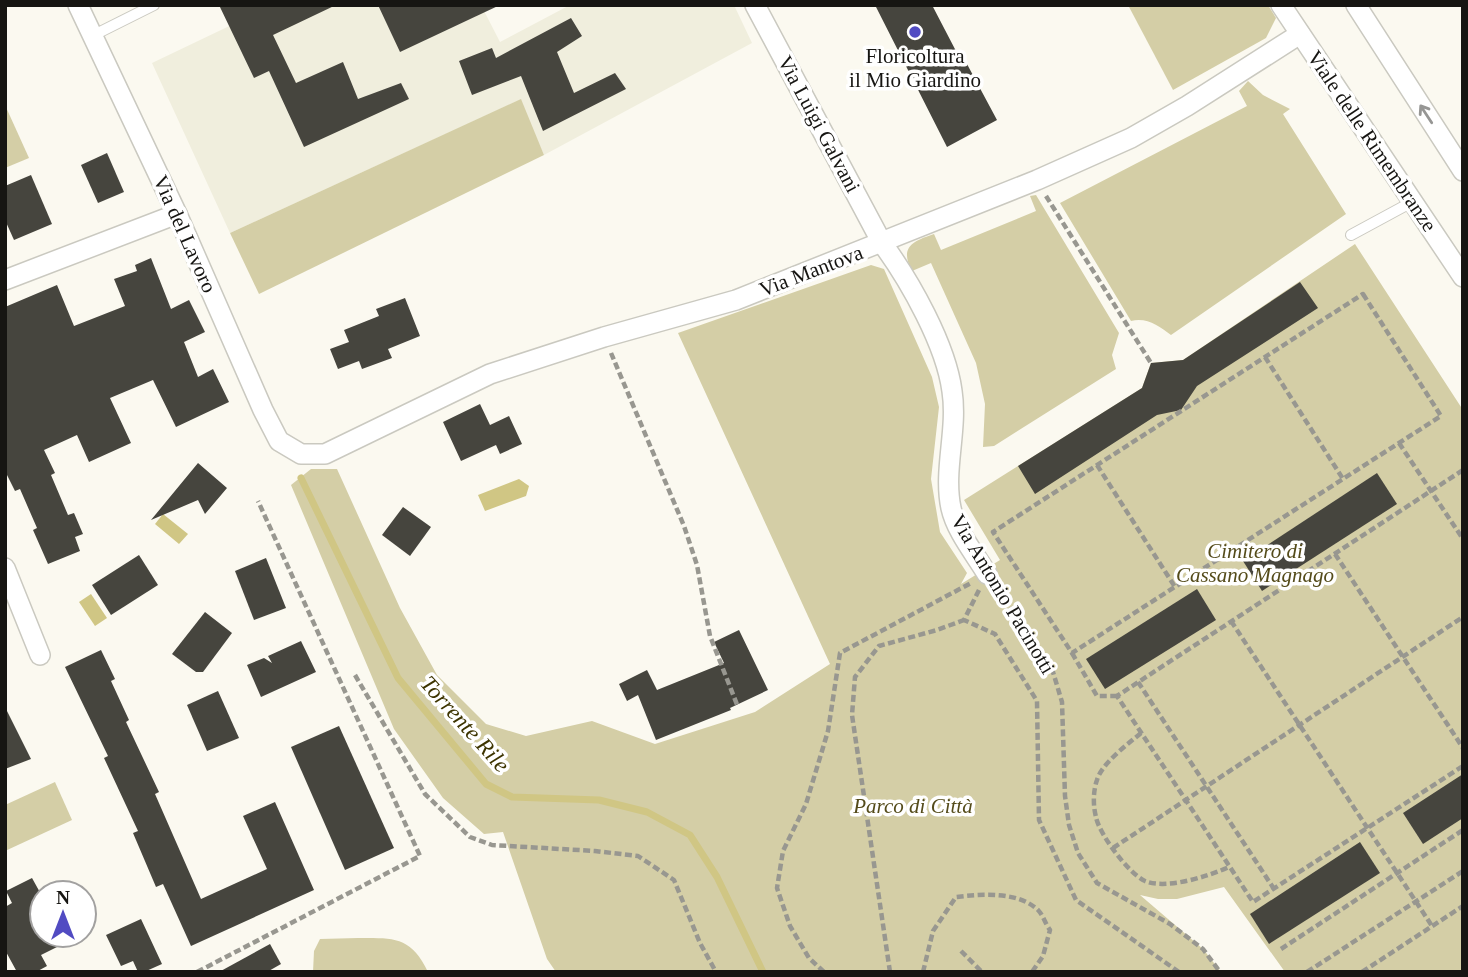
<svg xmlns="http://www.w3.org/2000/svg" width="1468" height="977" font-family="'Times New Roman',serif">
  <rect width="100%" height="100%" fill="#fbf9f0"/>
  <polygon fill="#f0eedd" points="273,5 481,5 500,42 570,5 734,5 752,43 544,155 520,100 230,233 152,63"/>
  <g fill="#d4cea6">
    <polygon points="1128,5 1268,5 1276,18 1266,38 1173,90"/>
    <path d="M1248,81L1263,95L1290,109L1283,114L1346,214L1171,335C1159,326 1147,317 1131,321L1060,203L1247,106L1239,91Z"/>
    <polygon points="521,99 544,155 259,294 230,233"/>
    <polygon points="5,105 29,158 5,168"/>
    <path d="M1036,195L1119,333L1112,355L1116,369L994,446L983,447L985,404L976,363L931,263L912,271C899,247 913,241 934,234L941,250L1036,211L1030,196Z"/>
    <polygon points="1355,244 1463,410 1463,972 1285,972 1224,887 1177,899 1158,899 1140,895 1203,949 1221,972 556,972 547,959 503,832 484,834 443,798 394,729 291,485 311,469 337,469 400,608 437,675 486,724 526,736 592,721 655,744 755,712 830,664 678,333 871,265 884,269 932,377 939,407 931,479 940,532 967,573 961,584 1000,560 964,500 1142,388 1151,363 1183,360"/>
    <polygon points="55,782 72,820 5,851 5,805"/>
    <path d="M358,938C393,938 411,936 428,972H313L314,951L320,939Z"/>
  </g>
  <g fill="#d0c684">
    <polygon points="519,479 529,486 526,496 485,511 478,495"/>
    <polygon points="163,514 188,534 179,544 155,524"/>
    <polygon points="91,594 107,618 95,626 79,602"/>
  </g>
  <g fill="none" stroke-linecap="round" stroke-linejoin="round">
    <polyline stroke="#d0c684" stroke-width="7" points="301,478 398,678 486,784 512,797 599,800 647,812 690,835 717,877 763,972"/>
  </g>
  <g fill="#46453e">
    <polygon points="219,5 336,5 273,35 296,83 343,62 358,99 401,83 409,99 304,147 269,71 254,78"/>
    <polygon points="378,5 500,5 400,52"/>
    <polygon points="875,5 932,5 957,53 960,51 997,120 947,147"/>
    <polygon points="571,18 582,36 557,52 574,93 615,73 626,89 543,131 521,76 472,95 459,61 492,48 496,58"/>
    <polygon points="107,153 124,192 98,203 81,165"/>
    <polygon points="31,175 52,224 14,240 5,220 5,186"/>
    <polygon points="151,258 171,309 189,300 205,332 184,342 198,377 213,369 229,402 176,427 153,380 110,398 131,443 89,462 77,435 44,450 55,473 51,475 68,515 74,513 83,534 75,537 80,551 48,564 33,530 37,528 20,489 15,491 5,471 5,307 57,285 74,326 125,306 114,279 137,271 135,265"/>
    <polygon points="1300,282 1318,308 1197,386 1181,410 1157,415 1035,494 1018,466 1142,388 1151,363 1183,360"/>
    <polygon points="405,298 420,336 388,349 392,358 362,369 359,361 338,369 330,349 349,342 344,330 379,316 376,309"/>
    <polygon points="480,404 490,425 509,416 522,444 500,454 496,445 461,461 443,422"/>
    <polygon points="198,463 227,488 205,514 198,500 151,520"/>
    <polygon points="1377,473 1397,504 1262,591 1243,561"/>
    <polygon points="403,507 431,527 410,556 382,535"/>
    <polygon points="139,555 158,585 111,615 92,585"/>
    <polygon points="266,558 286,608 254,620 235,571"/>
    <polygon points="1197,589 1216,620 1105,689 1086,659"/>
    <polygon points="205,612 232,633 203,672 196,672 172,654"/>
    <polygon points="739,630 768,690 730,708 731,710 656,740 638,695 627,701 619,684 647,670 657,690 724,663 714,642"/>
    <polygon points="301,641 316,672 261,697 247,665 264,658 272,663 268,656"/>
    <polygon points="101,650 115,679 111,681 129,720 126,722 159,792 155,794 201,899 267,869 243,816 275,802 314,890 191,946 163,884 156,887 133,833 138,831 104,758 108,756 65,667"/>
    <polygon points="218,691 239,738 207,751 187,705"/>
    <polygon points="5,707 31,759 5,769"/>
    <polygon points="339,726 394,848 345,870 291,747"/>
    <polygon points="1463,774 1463,818 1423,844 1403,813"/>
    <polygon points="1360,842 1380,873 1269,944 1250,914"/>
    <polygon points="32,878 42,896 42,935 81,935 41,955 47,966 36,972 17,972 5,950 5,907 12,903 6,891"/>
    <polygon points="141,919 162,964 144,972 138,972 133,961 121,966 106,935"/>
    <polygon points="270,944 281,964 267,972 219,972"/>
  </g>
  <g fill="none" stroke-linecap="round" stroke-linejoin="round">
    <g stroke="#cac9c0" stroke-width="12">
      <g id="service">
        <polyline points="92,36 154,5"/>
        <polyline points="1351,235 1412,202"/>
      </g>
    </g>
    <g stroke="#cac9c0" stroke-width="22">
      <g id="minor">
        <polyline points="78,5 177,214 263,410 279,441 301,454 325,454 490,374 604,337 736,300 1037,180 1131,138 1187,106 1300,34"/>
        <path d="M755,5L882,243C910,281 946,345 952,391C958,430 943,470 951,508C956,531 975,554 987,574"/>
        <polyline points="1281,5 1463,277"/>
        <polyline points="1356,5 1463,171"/>
        <polyline points="5,280 177,214"/>
        <polyline points="5,568 40,655"/>
      </g>
    </g>
    <g stroke="#989790" stroke-width="4.5" stroke-dasharray="7 3.5" stroke-linecap="butt">
      <polyline points="1046,196 1151,363"/>
      <polygon points="1363,294 1441,416 1072,653 993,532"/>
      <polyline points="611,353 684,526 697,565 710,636 738,707"/>
      <polyline points="1265,357 1343,479"/>
      <polyline points="1399,443 1463,539"/>
      <polyline points="1097,465 1175,587"/>
      <polyline points="1463,470 1117,696 1253,902 1463,766"/>
      <polyline points="1335,554 1463,748"/>
      <polyline points="979,590 964,620 995,634 1037,701 1039,820 1076,900 1179,972"/>
      <polyline points="998,590 1053,672 1062,702 1065,796 1069,825 1078,853 1097,883 1170,924 1203,949 1220,972"/>
      <polyline points="1231,621 1432,926"/>
      <polyline points="1072,653 1097,696 1117,696"/>
      <polyline points="355,675 425,794 470,837 492,845 595,851 638,856 674,880 700,943 716,972"/>
      <polyline points="1138,682 1274,889"/>
      <path d="M1141,733C1128,744 1102,763 1097,780C1093,791 1093,806 1096,817C1099,834 1129,874 1145,881C1166,890 1209,876 1229,867"/>
      <polyline points="1113,848 1463,617"/>
      <polyline points="1281,949 1463,830"/>
      <polyline points="961,951 982,972"/>
      <polyline points="197,972 420,856 258,501"/>
      <polyline points="824,972 809,958 790,926 777,888 783,851 806,804 828,731 840,653 971,583"/>
      <polyline points="890,972 852,715 855,677 879,646 937,630 964,620"/>
      <path d="M923,972L933,931L956,897C981,894 1018,891 1038,910C1043,915 1046,925 1050,930L1043,956L1032,972"/>
      <polyline points="1307,972 1463,871"/>
      <polyline points="1362,972 1463,906"/>
    </g>
    <use href="#service" stroke="#fff" stroke-width="10"/>
    <use href="#minor" stroke="#fff" stroke-width="19"/>
  </g>
  <defs><path id="oneway-shaft" d="M-6 0H5M1.5-3L5.5 0L1.5 3" fill="none" stroke-width="1.6" stroke-linecap="round" stroke-linejoin="round" transform="scale(1.75)"/></defs>
  <use stroke="#969694" href="#oneway-shaft" transform="translate(1426 114) rotate(-123)"/>
  <circle fill="#514bc2" stroke="#fff" stroke-width="2.5" cx="915" cy="32" r="7"/>
  <g text-anchor="middle" dominant-baseline="central" stroke-width="7" stroke-linejoin="round" paint-order="stroke">
    <g font-size="21" fill="#161512" stroke="#fff">
      <text x="915" y="56">Floricoltura<tspan x="915" dy="24">il Mio Giardino</tspan></text>
    </g>
    <g font-size="21" fill="#161512" stroke="#fff">
      <text transform="translate(819 124) rotate(62)">Via Luigi Galvani</text>
      <text transform="translate(1372 141) rotate(56)">Viale delle Rimembranze</text>
      <text transform="translate(185 234) rotate(66)">Via del Lavoro</text>
      <text transform="translate(811 271) rotate(-21)">Via Mantova</text>
      <text transform="translate(1003 594) rotate(59)">Via Antonio Pacinotti</text>
    </g>
    <g font-size="21" font-style="italic" fill="#544b1a" stroke="#fff">
      <text x="1255" y="551">Cimitero di<tspan x="1255" dy="24">Cassano Magnago</tspan></text>
      <text x="913" y="806">Parco di Città</text>
    </g>
    <g font-size="23" font-style="italic" fill="#3d3400" stroke="#fff">
      <text transform="translate(465 724) rotate(48)">Torrente Rile</text>
    </g>
  </g>
  <rect width="1468" height="977" fill="none" stroke="#161512" stroke-width="14"/>
  <g transform="translate(63 914)"><circle r="33" fill="#ffffff" stroke="#a2a1a0" stroke-width="2"/>
  <path d="M0-5L12 26L0 18L-12 26Z" fill="#514bc2"/>
  <text y="-10" font-size="19" font-weight="bold" text-anchor="middle" fill="#161512">N</text>
  </g>
</svg>
